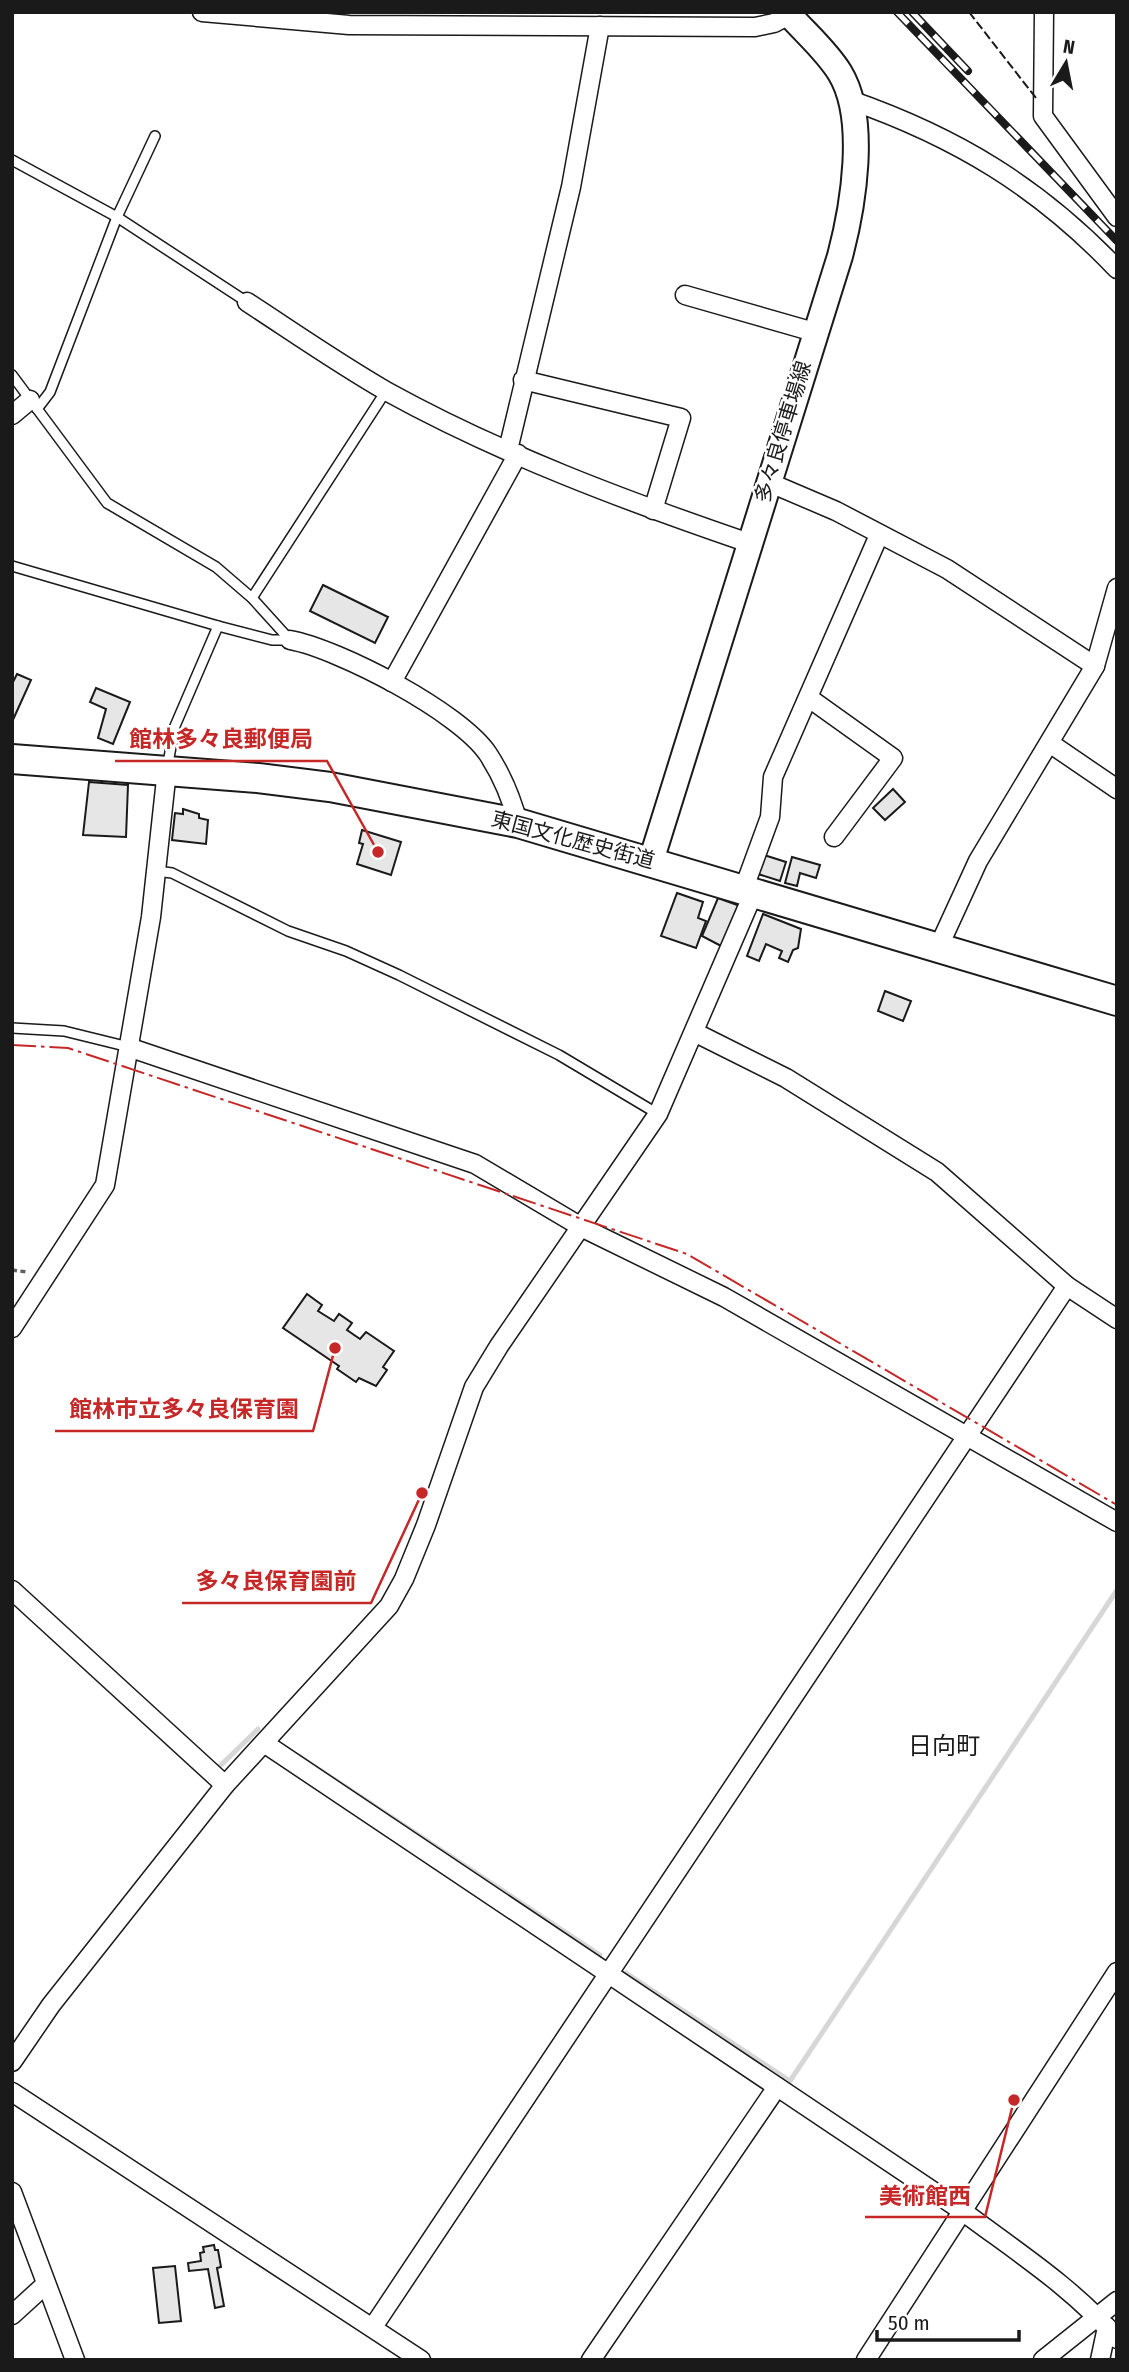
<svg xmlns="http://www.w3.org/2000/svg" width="1129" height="2372" font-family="'Fira Sans Condensed','Noto Sans JP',sans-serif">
  <rect width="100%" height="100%" fill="#fff"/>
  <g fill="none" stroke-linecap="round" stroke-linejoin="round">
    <g stroke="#d7d7d7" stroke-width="5">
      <polyline points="300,1757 600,1955"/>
      <polyline points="219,1767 258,1729"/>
      <polyline points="626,1973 790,2081 1117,1590"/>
    </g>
  </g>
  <g fill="#e6e6e6" stroke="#1a1a1a" stroke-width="2">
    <polygon points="323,585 388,617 375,643 310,611"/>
    <polygon points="17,674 31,680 12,722 12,684"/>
    <polygon points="96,688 130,702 113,744 98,738 106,709 90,702"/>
    <polygon points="89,782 128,785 126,837 83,835"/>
    <polygon points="893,789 905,802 885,820 873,808"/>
    <polygon points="183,809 199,814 199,818 208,820 206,844 172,840 175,813 183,814"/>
    <polygon points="362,830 401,842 391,875 357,864 363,844 359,843"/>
    <polygon points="764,855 786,862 780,881 758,874"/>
    <polygon points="792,857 820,865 816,878 800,873 797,886 785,883"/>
    <polygon points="677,893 703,902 698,918 706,921 696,948 661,936"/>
    <polygon points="718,898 740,906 723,947 702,936"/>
    <polygon points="763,914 801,929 798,948 793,950 788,962 779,958 782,951 766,944 759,961 747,956"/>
    <polygon points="885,991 911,1001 903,1021 878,1011"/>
    <polygon points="307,1294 322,1305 318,1311 334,1321 339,1314 352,1323 347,1330 360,1339 366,1332 394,1351 383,1367 387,1370 376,1386 359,1378 356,1382 337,1369 339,1366 283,1328"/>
    <polygon points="214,2245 215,2250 218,2250 221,2267 217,2268 224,2306 215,2308 208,2269 189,2271 188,2263 201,2261 200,2253 204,2252 203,2247"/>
    <polygon points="175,2266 181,2321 159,2323 153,2268"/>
  </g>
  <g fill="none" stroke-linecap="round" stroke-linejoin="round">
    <g stroke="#1a1a1a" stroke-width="12">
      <g id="service">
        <polyline points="12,160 117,217 247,302"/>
        <polyline points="12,375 107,503 216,567 252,598 290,640"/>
        <polyline points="37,409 50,392 117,217 155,136"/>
        <polyline points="12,566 218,626 272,640 290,640"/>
        <polyline points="252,598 386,391"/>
        <polyline points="167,768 175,726 218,626"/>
        <polyline points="156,871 172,873 288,931 346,951 399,975 559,1055 658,1114"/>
        <polyline points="12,1028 64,1031 129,1047"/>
      </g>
    </g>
    <g stroke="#1a1a1a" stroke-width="21">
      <g id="minor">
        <polyline points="202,12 349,25 755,27 774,23 789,15"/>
        <polyline points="1044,12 1043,116 1117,217"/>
        <path d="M850,100C956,137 1039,187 1117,269"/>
        <polyline points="685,295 814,332"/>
        <path d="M247,302C293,332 339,364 386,391C500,454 626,501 749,543"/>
        <polyline points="523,380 681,418 653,510"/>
        <polyline points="12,415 30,400"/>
        <polyline points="508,450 571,187 600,26"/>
        <polyline points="768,482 836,511 947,569 1095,666"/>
        <path d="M290,640C339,649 460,712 488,754C501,774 512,800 518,823"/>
        <polyline points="392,682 518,454"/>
        <polyline points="809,698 893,758 834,837"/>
        <polyline points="1051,744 1117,789"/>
        <polyline points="744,888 770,817 773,777 879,535"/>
        <polyline points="939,946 978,861 1095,666 1117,588"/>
        <polyline points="694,1032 786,1078 937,1172 1067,1286 1117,1319"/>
        <polyline points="131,1048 475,1164 583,1228 724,1297 1117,1522"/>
        <polyline points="12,1328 105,1185 151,917 167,770"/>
        <polyline points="12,1590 225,1785"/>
        <path d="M264,1743L961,2210C1014,2250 1074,2288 1117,2339"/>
        <polyline points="12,2062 51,2005 225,1785 389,1606 404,1579 426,1525 474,1387 499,1346 658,1114 754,892"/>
        <polyline points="12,2092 421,2360"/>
        <polyline points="12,2192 75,2360"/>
        <polyline points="12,2315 46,2284"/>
        <polyline points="373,2327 1067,1286"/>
        <polyline points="591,2360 777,2087"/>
        <polyline points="866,2360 1117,1972"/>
        <polyline points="1043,2360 1117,2301"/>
        <polyline points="1100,2360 1107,2327"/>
      </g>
    </g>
    <g stroke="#1a1a1a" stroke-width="28">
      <path id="secondary" d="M651,861L840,256C853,207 868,119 840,73C826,50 804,32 787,12"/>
    </g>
    <g stroke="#1a1a1a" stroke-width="32">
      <polyline id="trunk" points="12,759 258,778 330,787 518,823 1117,1001"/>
    </g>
    <polyline stroke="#5f5f5f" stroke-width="3.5" stroke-dasharray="5 3.5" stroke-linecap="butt" points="12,1270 27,1272"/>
    <use href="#service" stroke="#fff" stroke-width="9"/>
    <use href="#minor" stroke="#fff" stroke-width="18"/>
    <use href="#secondary" stroke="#fff" stroke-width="24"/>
    <use href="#trunk" stroke="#fff" stroke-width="28"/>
    <g stroke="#1a1a1a" stroke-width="8">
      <g id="rail">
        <polyline points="897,12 1117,241"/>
        <polyline points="912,12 968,71"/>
      </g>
    </g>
    <use href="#rail" stroke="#fff" stroke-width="5" stroke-dasharray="16" stroke-linecap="butt"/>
    <polyline stroke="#1a1a1a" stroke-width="2" stroke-dasharray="9 3.5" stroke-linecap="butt" points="969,12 1036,98"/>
    <polyline stroke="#c62828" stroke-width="2" stroke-dasharray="24 5 3.5 5" stroke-linecap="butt" points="12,1045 68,1048 687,1254 1117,1505"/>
  </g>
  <g text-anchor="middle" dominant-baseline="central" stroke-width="5" stroke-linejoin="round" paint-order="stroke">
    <g font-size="21" fill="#1a1a1a" stroke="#fff">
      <text transform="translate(783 432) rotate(-73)">多々良停車場線</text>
      <text transform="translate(573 840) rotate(15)">東国文化歴史街道</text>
    </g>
    <g font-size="24" fill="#1a1a1a" stroke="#fff">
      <text x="944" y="1746">日向町</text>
    </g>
  </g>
  <path fill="none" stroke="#c62828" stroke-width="2.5" d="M378 852L327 761H115M335 1348L313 1431H55M422 1493L371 1603H182M1014 2100L985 2217H865"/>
  <g fill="#c62828" stroke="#fff" stroke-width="2.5">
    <circle cx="378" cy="852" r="7"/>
    <circle cx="335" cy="1348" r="7"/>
    <circle cx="422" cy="1493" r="7"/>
    <circle cx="1014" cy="2100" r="7"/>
  </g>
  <g font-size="23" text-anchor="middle" font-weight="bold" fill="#c62828" stroke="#fff" stroke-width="5" stroke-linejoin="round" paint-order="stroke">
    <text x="221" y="747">館林多々良郵便局</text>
    <text x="184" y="1417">館林市立多々良保育園</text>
    <text x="276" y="1589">多々良保育園前</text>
    <text x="925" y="2204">美術館西</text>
  </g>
  <rect width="1129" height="2372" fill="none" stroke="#1a1a1a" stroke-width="28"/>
  <g transform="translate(1066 63) rotate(10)" stroke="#ffffff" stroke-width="5" paint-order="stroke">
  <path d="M0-5L12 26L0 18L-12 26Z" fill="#1a1a1a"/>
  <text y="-10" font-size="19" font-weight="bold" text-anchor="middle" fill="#1a1a1a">N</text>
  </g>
  <path d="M877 2330v10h142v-10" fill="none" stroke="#1a1a1a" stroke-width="3.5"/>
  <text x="888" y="2330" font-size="21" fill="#1a1a1a" stroke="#ffffff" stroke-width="5" paint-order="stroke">50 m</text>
</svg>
